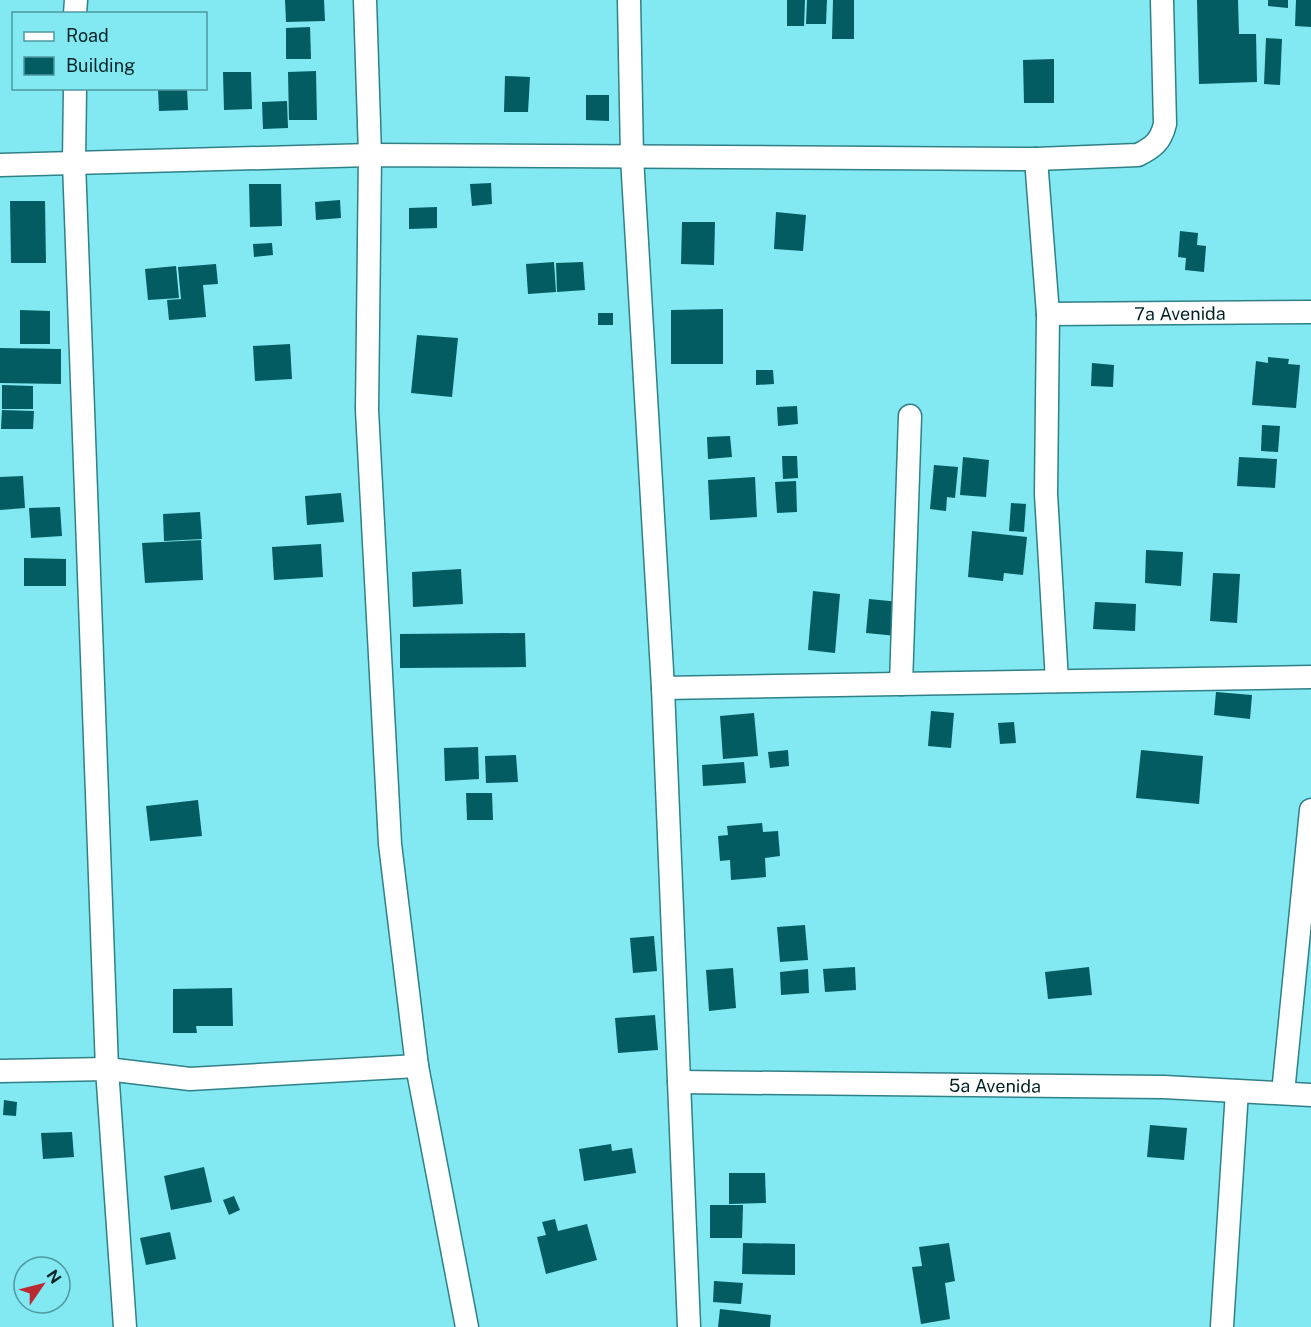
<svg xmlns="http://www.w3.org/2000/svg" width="1311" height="1327" font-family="'Public Sans',sans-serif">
  <rect width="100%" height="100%" fill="#82e8f1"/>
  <g fill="#025c62">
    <polygon points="285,0 324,0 325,21 286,22"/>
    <polygon points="787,0 805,0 804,26 787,26"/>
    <polygon points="807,0 827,0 826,24 806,24"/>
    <polygon points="833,0 854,0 854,39 832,39"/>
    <polygon points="1197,0 1238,0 1239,34 1256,34 1257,82 1199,84"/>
    <polygon points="1268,0 1288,0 1288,8 1268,6"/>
    <polygon points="1296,0 1311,0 1311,27 1295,26"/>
    <polygon points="310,27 311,59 286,59 286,28"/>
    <polygon points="1266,38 1282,39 1280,85 1264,84"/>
    <polygon points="1054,59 1054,103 1024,103 1023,60"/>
    <polygon points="316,71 317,120 289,120 288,72"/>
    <polygon points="223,72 251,72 252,109 224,110"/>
    <polygon points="505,76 530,77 528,112 504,112"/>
    <polygon points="158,88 187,88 188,110 159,111"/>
    <polygon points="586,95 609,95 609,121 586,120"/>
    <polygon points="287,101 288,128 263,129 262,102"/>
    <polygon points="491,183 492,204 472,206 470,184"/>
    <polygon points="249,184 281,184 282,226 250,227"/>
    <polygon points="340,200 341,218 316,220 315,202"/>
    <polygon points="10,201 45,201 46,263 11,263"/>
    <polygon points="437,207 437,228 409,229 409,208"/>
    <polygon points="776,212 806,215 803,251 774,249"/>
    <polygon points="682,222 715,222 714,265 681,264"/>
    <polygon points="1180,231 1198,233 1197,245 1206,246 1204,272 1185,270 1186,258 1178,257"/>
    <polygon points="272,243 273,255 254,257 253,244"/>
    <polygon points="554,262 556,292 528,294 526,264"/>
    <polygon points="583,262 585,290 557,292 556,263"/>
    <polygon points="216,264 218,284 203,285 206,317 169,320 167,300 181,299 178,267"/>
    <polygon points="176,266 179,298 148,300 145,269"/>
    <polygon points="723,309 723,364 671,364 671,310"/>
    <polygon points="20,310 50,311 50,344 20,344"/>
    <rect x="598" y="313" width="15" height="12"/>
    <polygon points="417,335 458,338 452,397 411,393"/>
    <polygon points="290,344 292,379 255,381 253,346"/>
    <polygon points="0,348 61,349 61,384 0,383"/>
    <polygon points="1268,357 1289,359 1288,364 1300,365 1296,408 1252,405 1256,361 1268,363"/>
    <polygon points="1092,363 1114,365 1113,387 1091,386"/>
    <polygon points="756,370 773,370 774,384 756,385"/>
    <polygon points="2,385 33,386 33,409 2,409"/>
    <polygon points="797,406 798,424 778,426 777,407"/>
    <polygon points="2,410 34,411 33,429 1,429"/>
    <polygon points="1262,425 1280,426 1278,452 1261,451"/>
    <polygon points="730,436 732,457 708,459 707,437"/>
    <polygon points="782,456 797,456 798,478 783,479"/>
    <polygon points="963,457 989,460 986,497 960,495"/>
    <polygon points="1239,457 1277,459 1275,488 1237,486"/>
    <polygon points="934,465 958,467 955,498 947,497 946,511 930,509"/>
    <polygon points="23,476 25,508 0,510 0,477"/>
    <polygon points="755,477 757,517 710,520 708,480"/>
    <polygon points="796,481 797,512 777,513 775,482"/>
    <polygon points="341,493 344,522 307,525 305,496"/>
    <polygon points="1011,503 1026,504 1024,532 1009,531"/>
    <polygon points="60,507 62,536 31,538 29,508"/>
    <polygon points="200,512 202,539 164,541 163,514"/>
    <polygon points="972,531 1027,537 1023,575 1004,573 1003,581 968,577"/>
    <polygon points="201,540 203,580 145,583 142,543"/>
    <polygon points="321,544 323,577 274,580 272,547"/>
    <polygon points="1146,550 1183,552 1181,586 1145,583"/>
    <polygon points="24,558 66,559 66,586 24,586"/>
    <polygon points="461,569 463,604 413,607 412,572"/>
    <polygon points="1213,573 1240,574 1237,623 1210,621"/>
    <polygon points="813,591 840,594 835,653 808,650"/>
    <polygon points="869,599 900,602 897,636 866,633"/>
    <polygon points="1095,602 1136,604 1135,631 1093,629"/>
    <polygon points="525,633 526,667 400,668 400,634"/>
    <polygon points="1216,692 1252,695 1250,719 1214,715"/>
    <polygon points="931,711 954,713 951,748 928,746"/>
    <polygon points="754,713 758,756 723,759 720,716"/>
    <polygon points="1014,722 1016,743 1000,744 998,723"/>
    <polygon points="478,747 479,779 445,781 444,748"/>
    <polygon points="788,750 789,766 770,768 768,752"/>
    <polygon points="1141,750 1203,756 1199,804 1136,798"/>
    <polygon points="516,755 518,782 486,783 485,756"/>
    <polygon points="744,762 746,783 703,786 702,765"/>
    <polygon points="466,793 492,793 493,820 467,820"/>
    <polygon points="198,800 202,836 150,841 146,806"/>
    <polygon points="762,823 763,832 778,831 780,856 765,858 766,877 731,880 730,860 720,861 718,836 728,835 727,826"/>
    <polygon points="805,925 808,960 780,962 777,927"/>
    <polygon points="654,936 657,971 633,973 630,938"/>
    <polygon points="855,967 856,990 825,992 823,969"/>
    <polygon points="1089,967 1092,995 1048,999 1045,972"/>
    <polygon points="733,968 736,1008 709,1011 706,970"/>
    <polygon points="808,969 809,993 781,995 780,972"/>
    <polygon points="232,988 233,1026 196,1026 197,1033 173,1033 173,989"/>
    <polygon points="655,1015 658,1050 618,1053 615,1018"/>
    <polygon points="4,1100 17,1102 16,1116 3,1115"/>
    <polygon points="1150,1125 1187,1128 1184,1160 1147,1157"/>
    <polygon points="72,1132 74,1157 43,1159 41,1133"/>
    <polygon points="611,1144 612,1151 632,1148 636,1173 584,1181 579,1149"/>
    <polygon points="204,1167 212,1202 171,1210 164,1176"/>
    <polygon points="729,1173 765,1173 766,1203 729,1204"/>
    <polygon points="234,1196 240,1210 229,1215 223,1200"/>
    <polygon points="710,1205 743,1205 742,1238 710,1238"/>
    <polygon points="555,1219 558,1231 587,1224 597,1260 546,1274 537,1237 546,1235 542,1222"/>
    <polygon points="170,1232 176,1259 146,1265 140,1238"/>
    <polygon points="743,1243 795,1244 795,1275 742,1274"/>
    <polygon points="949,1243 955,1281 945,1283 950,1319 921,1324 912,1267 922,1266 919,1247"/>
    <polygon points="714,1281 743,1283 741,1304 713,1302"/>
    <polygon points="720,1309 771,1315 770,1327 718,1327"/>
  </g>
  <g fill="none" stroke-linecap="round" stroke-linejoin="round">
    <g stroke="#308087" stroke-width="25">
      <g id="minor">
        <polyline points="365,0 370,155 367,410 390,844 417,1066 467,1327"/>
        <polyline points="629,0 632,157 663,688 689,1327"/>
        <polyline points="75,14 76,0"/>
        <polyline points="75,88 74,162 107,1069 125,1327"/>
        <polyline points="1036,159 1048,314 1046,494 1057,681"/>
        <path d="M0,165L370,155L1036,159L1138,155C1154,147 1161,141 1165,124L1162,0"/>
        <path id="s1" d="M1048,314L1311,312"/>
        <polyline points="901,684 910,416"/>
        <polyline points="663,688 1311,677"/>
        <polyline points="0,1071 107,1069 190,1079 417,1066"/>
        <path id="s2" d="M679,1082L1164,1087L1311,1095"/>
        <polyline points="1283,1093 1311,810"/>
        <polyline points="1222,1326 1237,1091"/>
      </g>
    </g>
    <use href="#minor" stroke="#fff" stroke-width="22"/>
  </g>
  <g text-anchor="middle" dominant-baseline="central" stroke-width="6" stroke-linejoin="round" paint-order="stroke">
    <g font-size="18" fill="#022326" stroke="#82e8f1">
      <text stroke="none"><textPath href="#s1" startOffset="132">7a Avenida</textPath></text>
      <text stroke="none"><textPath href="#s2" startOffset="316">5a Avenida</textPath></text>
    </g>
  </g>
  <rect x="12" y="12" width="195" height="78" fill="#82e8f1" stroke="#4f99a0" stroke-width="1.5"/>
  <rect x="24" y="32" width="30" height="9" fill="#ffffff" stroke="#4f99a0" stroke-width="1.5"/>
  <text x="66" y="42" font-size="18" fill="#022326">Road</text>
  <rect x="24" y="57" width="30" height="18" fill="#025c62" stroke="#4f99a0" stroke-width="1.5"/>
  <text x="66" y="72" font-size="18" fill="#022326">Building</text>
  <g transform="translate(42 1285) rotate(55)"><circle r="28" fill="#82e8f1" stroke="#4f99a0" stroke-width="1.5"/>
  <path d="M0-4.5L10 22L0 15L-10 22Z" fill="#bb2a33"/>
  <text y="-9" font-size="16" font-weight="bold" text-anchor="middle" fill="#022326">N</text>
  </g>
</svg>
